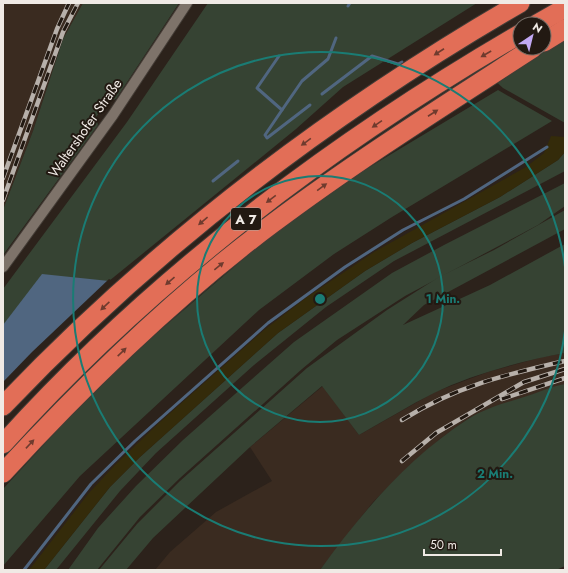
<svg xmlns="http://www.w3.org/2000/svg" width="568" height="573" font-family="Jost,sans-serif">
  <rect width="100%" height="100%" fill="#2c221b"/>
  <g fill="#3a2b20">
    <polygon points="3,3 83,3 63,39 33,131 3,210"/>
    <polygon points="565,353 565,384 505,404 469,418 440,439 406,469 373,502 320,570 155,570 170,552 216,512 272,481 250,447 323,386 359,435 435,392 488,372 542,357"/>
  </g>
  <g fill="#364333">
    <polygon points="83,3 179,3 116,99 107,102 96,117 98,125 3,255 3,210 33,131 63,39"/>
    <polygon points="208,3 477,3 343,87 296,129 109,281 3,325 3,289 127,122"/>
    <polygon points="565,3 565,123 503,88 471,59 503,34 520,24 520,48 544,48 544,24 521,24"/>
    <polygon points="498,90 552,121 392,217 334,254 259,310 80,476 3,566 3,489 86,399 158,332 269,237 343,183"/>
    <polygon points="565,152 565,171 394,261 326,307 254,365 156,453 120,491 56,570 44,570 110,487 140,457 278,333 365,271 412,243 500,197 558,160"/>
    <polygon points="565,183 565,206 538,225 405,296 337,340 302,369 180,478 140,517 97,570 68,570 98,528 136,486 183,440 294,342 392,273 444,245"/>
    <path d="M565,210V229L424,305L403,325L490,285L565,244V353C525,360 470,375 434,393C408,406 384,421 359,435L322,386L250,447L153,538L126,570H99L137,524L180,481L307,368L387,310L439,277L494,250Z"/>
    <path d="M565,384V566L556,570H320C361,513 409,457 468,419C485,408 508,402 527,396C540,392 552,386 565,384Z"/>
  </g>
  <polygon fill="#342b0a" points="551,136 565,137 565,152 558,160 500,197 412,243 365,271 278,333 140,457 110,487 44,570 29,570 88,494 115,465 160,422 264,330 307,297 374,252 526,167 544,153"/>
  <polygon fill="#506680" points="42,274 109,281 3,385 3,325"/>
  <polygon fill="#2c221b" points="109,279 111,280 111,282 3,387 3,382 32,352"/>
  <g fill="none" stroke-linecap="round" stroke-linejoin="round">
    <g stroke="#506680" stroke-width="3">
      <polyline points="348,6 350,3"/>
      <polyline points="279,56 257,88 282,110 265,135 267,138 310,105"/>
      <polyline points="322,94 372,56 398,64 402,62"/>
      <polyline points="282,110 302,81 328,59 336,38"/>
      <polyline points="213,181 238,161"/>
      <polyline points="24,570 91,484 135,441 268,323 345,267 403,230 464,199 547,147"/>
    </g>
    <g stroke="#443d37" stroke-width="12">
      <polyline id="street" points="3,267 113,115 187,3"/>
    </g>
    <g stroke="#443d37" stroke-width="21">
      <g id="highway">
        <polyline points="537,24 565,8"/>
        <polyline points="544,42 565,29"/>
        <path d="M3,406C154,247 330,113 520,3"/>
        <path d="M3,444C151,280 329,145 520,34"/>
        <path d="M3,473C86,383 174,297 272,224C356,161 445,105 533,48"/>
      </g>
    </g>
    <use href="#street" stroke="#7e736a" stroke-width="10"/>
    <use href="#highway" stroke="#e26e57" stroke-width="19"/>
    <g stroke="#b7b0aa" stroke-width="4.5">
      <g id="rail">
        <polyline points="3,178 57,29 69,3"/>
        <polyline points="3,200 63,32 78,3"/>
        <polyline points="502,399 565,378"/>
        <path d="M402,420C456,386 504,375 565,361"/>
        <polyline points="402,461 436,433 524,382 565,369"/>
      </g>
    </g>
    <use href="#rail" stroke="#221912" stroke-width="3" stroke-dasharray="9" stroke-linecap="butt"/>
  </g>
  <defs><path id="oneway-solid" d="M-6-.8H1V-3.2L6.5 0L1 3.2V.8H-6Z"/></defs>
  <g fill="#6f3b2e">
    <use href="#oneway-solid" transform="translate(439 52) rotate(147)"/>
    <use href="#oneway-solid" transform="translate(486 54) rotate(150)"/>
    <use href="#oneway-solid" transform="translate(433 113) rotate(-33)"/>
    <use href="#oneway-solid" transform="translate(377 124) rotate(146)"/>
    <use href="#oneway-solid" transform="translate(306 142) rotate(144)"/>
    <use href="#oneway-solid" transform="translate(322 187) rotate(-36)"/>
    <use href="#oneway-solid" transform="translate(271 199) rotate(143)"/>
    <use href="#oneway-solid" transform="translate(203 221) rotate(140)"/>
    <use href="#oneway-solid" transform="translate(219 266) rotate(-39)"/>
    <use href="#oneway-solid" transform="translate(170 281) rotate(139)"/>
    <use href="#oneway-solid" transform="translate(105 306) rotate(137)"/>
    <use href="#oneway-solid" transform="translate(122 352) rotate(-44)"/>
    <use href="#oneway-solid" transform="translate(30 444) rotate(-47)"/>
  </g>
  <g fill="none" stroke="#1a7c74" stroke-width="2">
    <circle cx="320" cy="299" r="123"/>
    <path d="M565 331A247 247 0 1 1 565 267"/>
  </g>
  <g text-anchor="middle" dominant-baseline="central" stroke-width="4" stroke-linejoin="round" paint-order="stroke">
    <rect fill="#221912" stroke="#b2aba6" stroke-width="1" x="231" y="208" width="30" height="22" rx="3"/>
    <g font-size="13" font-weight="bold" fill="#f0eae5">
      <text x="246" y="219">A 7</text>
    </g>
    <g font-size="14" fill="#f0eae5" stroke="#221912">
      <text transform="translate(85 128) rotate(-55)">Waltershofer Straße</text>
    </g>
  </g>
  <circle cx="320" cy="299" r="6" fill="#1a7c74" stroke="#221912" stroke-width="2"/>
  <g font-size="12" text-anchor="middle" font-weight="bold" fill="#1a7c74" stroke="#221912" stroke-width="4" stroke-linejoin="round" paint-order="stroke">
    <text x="443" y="303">1 Min.</text>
    <text x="495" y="478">2 Min.</text>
  </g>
  <rect width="568" height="573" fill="none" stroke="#f0eae5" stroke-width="8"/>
  <g transform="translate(532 36) rotate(35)"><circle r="19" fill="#221912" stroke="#746d66"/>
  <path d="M0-3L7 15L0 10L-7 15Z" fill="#c2a8f3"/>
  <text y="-6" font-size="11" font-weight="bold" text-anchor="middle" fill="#f0eae5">N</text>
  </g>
  <path d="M424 549v6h77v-6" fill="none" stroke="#f0eae5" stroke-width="2"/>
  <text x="430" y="549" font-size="12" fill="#f0eae5" stroke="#221912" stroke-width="3" paint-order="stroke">50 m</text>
</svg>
